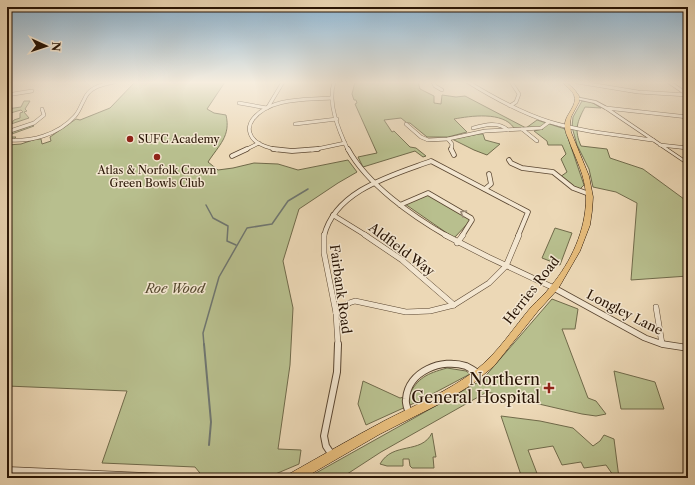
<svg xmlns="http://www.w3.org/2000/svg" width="695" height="485" font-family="'Libre Caslon Text',serif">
  <rect width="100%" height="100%" fill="#ecd8b6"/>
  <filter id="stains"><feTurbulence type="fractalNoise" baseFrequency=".005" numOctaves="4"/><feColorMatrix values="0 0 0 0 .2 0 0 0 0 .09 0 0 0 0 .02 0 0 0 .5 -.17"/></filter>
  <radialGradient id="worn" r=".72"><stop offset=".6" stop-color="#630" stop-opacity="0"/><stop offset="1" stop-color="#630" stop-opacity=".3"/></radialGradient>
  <g fill="#b8bf8e" stroke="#706a4a">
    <path d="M135,82H225L207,109L214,113L226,115C231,136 219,145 208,162L218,170L233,168L254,163L278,164L298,170L348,160L357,172L338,183L299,209L283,261L293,308L290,365L278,449L301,450L299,464L266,478H204L195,467L102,463L127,391L7,386V134L33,125L34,126L9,135L10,137H16L8,145L21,144L36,139H41L42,144L51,141L50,137L76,119L80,120L110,108Z"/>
    <path d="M355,82H418L420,89L434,96V103L441,104L442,95L456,97L465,96L526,128L537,120L565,129L584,185L580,189L573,186L560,177L567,172L561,159L566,154L562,145H548L547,141L534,131L543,129C534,126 523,128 514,128C503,111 470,116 454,119L467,132L448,137H427L410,123H407L401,118L384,120L392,132L394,131L410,147L416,148L426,156L423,157L415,151L363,167L358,157L377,153L355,104L357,103L356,100H354L352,94Z"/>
    <polygon points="24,101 30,101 25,109 27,111 24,112 29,118 11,124 14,120 20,118 20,113 23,112 21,110 7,114 7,109 21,107"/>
    <path d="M582,101L591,102L601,108L585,107C577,122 574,130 581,146L607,149L610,158L643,169L688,202V276L631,280L637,203L616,192L593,187L589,169L577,145L572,127L573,117Z"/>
    <polygon points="479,134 483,134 485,140 500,144 487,155 474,150 452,139"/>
    <polygon points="428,195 469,218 470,221 454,238 405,204"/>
    <polygon points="555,228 572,233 560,265 542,258"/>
    <polygon points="552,299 578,309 575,329 562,329 588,398 596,401 606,414 596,416 582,414 487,392 381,452 341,478 307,478 482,380"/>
    <path d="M447,368L466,371L470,374L421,400L366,425L358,404L363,381L400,398L408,396C419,377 426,374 447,368Z"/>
    <polygon points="614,371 655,382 664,409 621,409"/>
    <polygon points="501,416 540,421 573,428 593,446 600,441 604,435 614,439 619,478 613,475 606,465 584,468 581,462 562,465 553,446 528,450 538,476 534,478 522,478"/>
    <path d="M432,433L436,457H433L434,468H412L410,466L409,459H403V466H387L380,464C393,441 421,455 432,433Z"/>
  </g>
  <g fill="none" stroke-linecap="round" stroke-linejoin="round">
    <g stroke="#6f7670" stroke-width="1.5">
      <polyline points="206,205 213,218 228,226 227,241 236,245"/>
      <polyline points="204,345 203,333 219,277 247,228 272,224 288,201 308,189"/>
    </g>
    <polyline stroke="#6f7670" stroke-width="2" points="204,344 211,422 209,445"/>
    <g stroke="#5a4631" stroke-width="4">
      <g id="minor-far3">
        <path d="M334,82C327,103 339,131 348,150"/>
        <polyline points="433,82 435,86 442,90"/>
        <path d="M468,82C494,98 521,113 550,122C583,132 619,135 653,140"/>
        <polyline points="577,82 638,92 688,95"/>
        <polyline points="669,82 688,95"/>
        <polyline points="7,95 32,91"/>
        <polyline points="239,103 267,108"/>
        <polyline points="510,106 516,102 519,94 511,82"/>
        <polyline points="268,107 283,82"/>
        <polyline points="606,108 688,117"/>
        <polyline points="295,124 337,119"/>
        <polyline points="406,124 421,137 428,140 448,139 485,131 541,128 549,122"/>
        <path d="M473,128C484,125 498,121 508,130"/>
        <polyline points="522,129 537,141"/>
        <polyline points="7,132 34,123 44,115 42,109"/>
        <polyline points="448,139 452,144 451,150"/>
        <path d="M7,140C31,142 58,135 75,116C79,112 81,105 84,100C89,87 101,85 114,82"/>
        <polyline points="660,145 688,148"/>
        <polyline points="245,150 259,143"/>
        <path d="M277,150C267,147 253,144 250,133C248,127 250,123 253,119C270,97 306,100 331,98"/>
        <polyline points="312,150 345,143"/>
      </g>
    </g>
    <g stroke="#5a4631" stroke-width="5.5">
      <g id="minor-far2">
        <polyline points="273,149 292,151 318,149"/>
        <path d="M348,149C367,184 412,216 447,236"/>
        <polyline points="451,149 454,155"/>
        <polyline points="232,156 247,149"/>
        <polyline points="509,160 511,163 522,168 553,172 573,188 589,194"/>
        <polyline points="485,189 491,184 489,174"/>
        <polyline points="400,205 428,193 471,218 472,220 462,236"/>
        <polyline points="333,215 367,236"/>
        <path d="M324,236C335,190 393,175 431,161L528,212L518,236"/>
      </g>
    </g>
    <g stroke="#5a4631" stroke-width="6">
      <g id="minor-far1">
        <polyline points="324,235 324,253 336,313"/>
        <polyline points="365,235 402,260 454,305"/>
        <polyline points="445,235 488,257 554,288"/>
        <polyline points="457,243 463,235"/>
        <polyline points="656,307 662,344"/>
        <polyline points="336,313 338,345"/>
        <polyline points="336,313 349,303 355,301 406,312 430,311 454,305 489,283 506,266 519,235"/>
      </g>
    </g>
    <g stroke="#5a4631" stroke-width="8">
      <g id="minor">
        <path d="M409,414C408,409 405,404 406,399C408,371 442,358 466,366C470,368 475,371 479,374"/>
        <polyline points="332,455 326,446 324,436 337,372 338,344"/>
      </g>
    </g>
    <g stroke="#5a4631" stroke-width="1.5">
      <g id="tertiary">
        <polygon points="576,97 596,101 607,107 688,162 688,165 605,109 594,103 576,99"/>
        <polygon points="552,286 556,286 647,336 662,341 688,345 688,351 662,347 643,340 552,290 551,288"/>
        <polygon points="7,467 167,474 170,475 171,478 68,478 7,475"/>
      </g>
    </g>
    <g stroke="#291505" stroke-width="1">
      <path id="primary" d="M562,82H566L574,89L579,96V102L571,117L570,124L571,132L589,176L593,197L592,211L590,225L580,251L558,289L538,311L494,366L471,385L445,401L380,434L304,478H287L289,474C321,456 352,438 384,421C415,405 449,391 476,370C498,353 514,327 532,306C538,300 545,294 551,286C571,262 586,230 586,198C586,176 575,158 568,138C566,134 564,128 565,123C566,114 578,105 574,95C572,90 566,86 562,82Z"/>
    </g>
    <use href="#minor-far3" stroke="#f3e6d0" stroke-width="3"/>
    <use href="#minor-far2" stroke="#f3e6d0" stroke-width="4"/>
    <use href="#minor-far1" stroke="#f3e6d0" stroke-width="5"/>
    <use href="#minor" stroke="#f3e6d0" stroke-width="6"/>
    <use href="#tertiary" fill="#f3e6d0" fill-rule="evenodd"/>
    <use href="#primary" fill="#e6bc7b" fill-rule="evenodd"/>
  </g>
  <defs><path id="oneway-chevron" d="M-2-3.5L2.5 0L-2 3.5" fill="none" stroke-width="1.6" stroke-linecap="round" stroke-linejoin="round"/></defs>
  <use stroke="#988875" href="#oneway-chevron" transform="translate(463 213) rotate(-149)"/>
  <linearGradient id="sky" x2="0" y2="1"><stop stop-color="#8ab5d5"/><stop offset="0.55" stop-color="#f6edde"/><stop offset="1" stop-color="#f6edde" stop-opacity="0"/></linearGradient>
  <rect width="695" height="150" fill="url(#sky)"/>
  <g fill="#8f2418" stroke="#f3e6d0" stroke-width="1.5">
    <circle cx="130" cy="139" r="4"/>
    <circle cx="157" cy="157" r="4"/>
    <path d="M547 382h4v4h4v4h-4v4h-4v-4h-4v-4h4z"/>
  </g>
  <g text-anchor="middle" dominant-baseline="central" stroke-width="3" stroke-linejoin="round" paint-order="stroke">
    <g font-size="11" fill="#291505" stroke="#f3e6d0" text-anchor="start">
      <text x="138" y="139">SUFC Academy</text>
      <text x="157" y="170" text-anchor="middle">Atlas &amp; Norfolk Crown<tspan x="157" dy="13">Green Bowls Club</tspan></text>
    </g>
    <g font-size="13" fill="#291505" stroke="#f3e6d0">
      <text transform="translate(402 249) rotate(37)">Aldfield Way</text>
      <text transform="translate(341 289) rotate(82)">Fairbank Road</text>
      <text transform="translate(531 290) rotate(-52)">Herries Road</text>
      <text transform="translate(625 312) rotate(27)">Longley Lane</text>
    </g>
    <g font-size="13" font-style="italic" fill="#54482e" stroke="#f3e6d0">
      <text x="175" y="288">Roe Wood</text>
    </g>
    <g font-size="16" fill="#291505" stroke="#f3e6d0" text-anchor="end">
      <text x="540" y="379">Northern<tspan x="540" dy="18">General Hospital</tspan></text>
    </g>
  </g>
  <rect width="695" height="485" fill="none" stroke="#ecd8b6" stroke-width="24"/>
  <rect x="8" y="8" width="679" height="469" fill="none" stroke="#291505" stroke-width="2"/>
  <rect x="12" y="12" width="671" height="461" fill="none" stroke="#291505"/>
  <g transform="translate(46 46) rotate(93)" stroke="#f3e6d0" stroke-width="3" paint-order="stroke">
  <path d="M0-3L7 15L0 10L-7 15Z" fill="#291505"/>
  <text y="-6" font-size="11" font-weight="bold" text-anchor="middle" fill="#291505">N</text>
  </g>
  <rect width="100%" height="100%" filter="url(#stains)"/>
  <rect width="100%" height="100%" fill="url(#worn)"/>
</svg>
